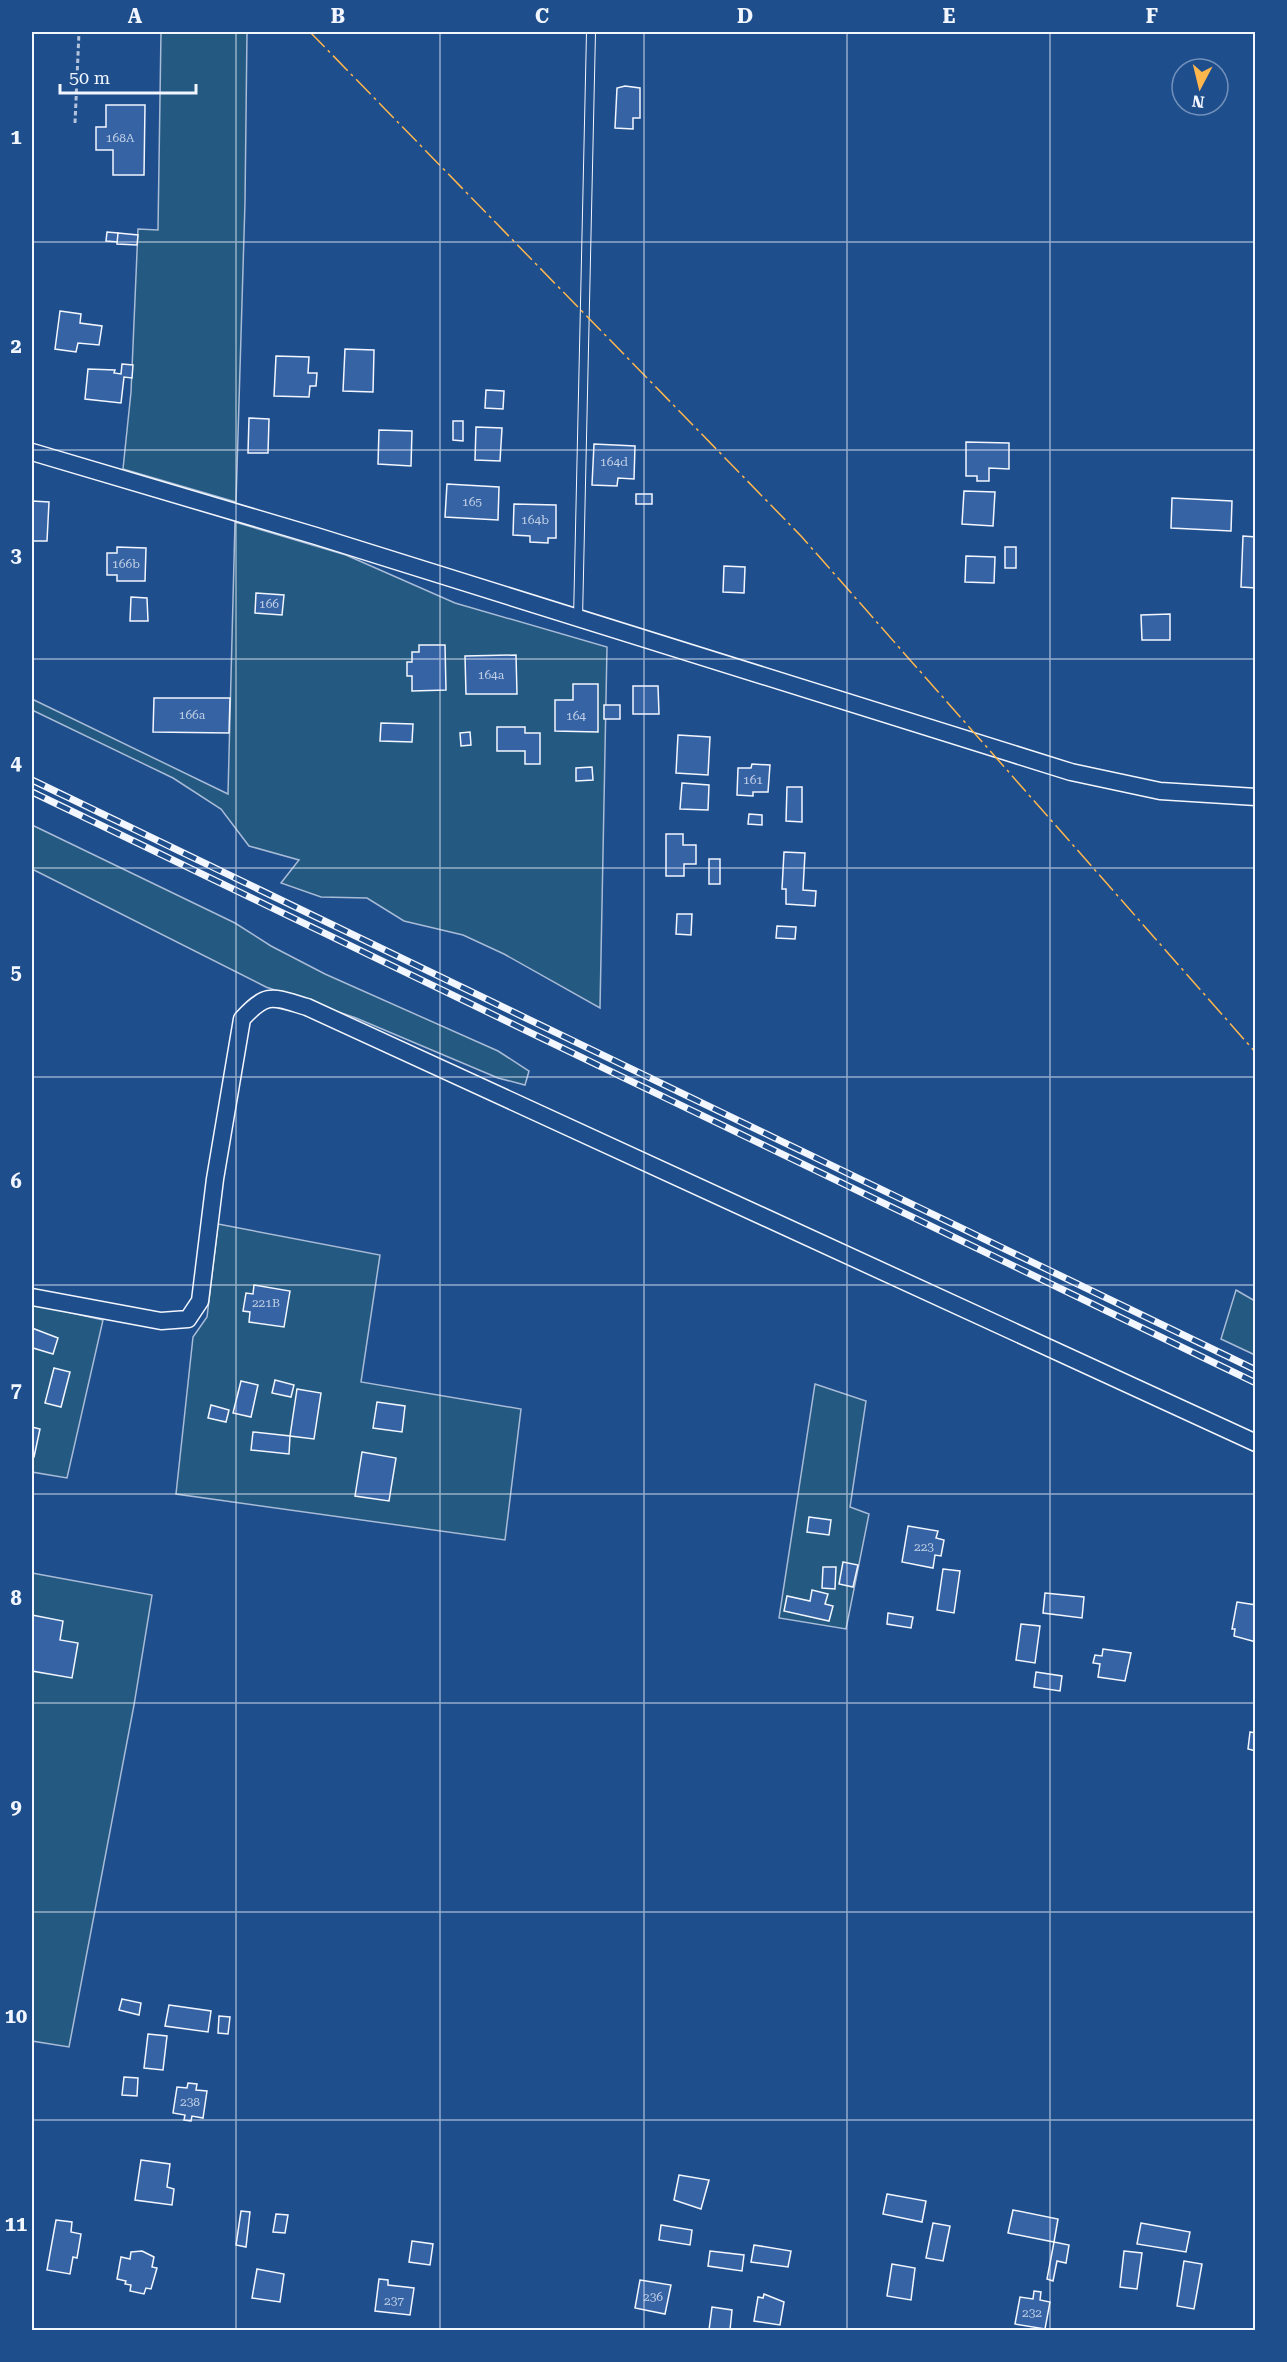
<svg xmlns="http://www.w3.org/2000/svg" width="1287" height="2362" font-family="'Roboto Serif',serif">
  <rect width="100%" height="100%" fill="#1f4e8c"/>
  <g fill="#245a82" stroke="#a8bbd7" stroke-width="1.5">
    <polygon points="161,32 247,32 245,202 236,502 123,469 131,392 138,229 158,230"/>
    <polygon points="235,522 346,555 455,603 607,647 600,1008 504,954 463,935 404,921 367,898 321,897 281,883 299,860 249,846 221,809 173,778 32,710 32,699 228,794"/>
    <polygon points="32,825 235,923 271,946 325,974 498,1051 529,1071 525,1085 498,1078 356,1018 266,987 32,869"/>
    <polygon points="218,1224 380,1255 361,1382 521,1409 505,1540 176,1494 193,1337 207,1317"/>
    <polygon points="1236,1290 1255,1301 1255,1355 1221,1339"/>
    <polygon points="32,1304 103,1320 67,1478 32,1472"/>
    <polygon points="815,1384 866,1401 850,1507 869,1514 846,1629 779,1618"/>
    <polygon points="32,1573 152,1595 134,1705 69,2047 32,2041"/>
  </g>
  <g fill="#3563a3" stroke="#f2f6ff" stroke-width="1.5">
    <polygon points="625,86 640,88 640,118 633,118 633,129 615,128 617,88"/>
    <polygon points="106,105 145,105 144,175 113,175 113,150 96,150 96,127 106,127"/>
    <polygon points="107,232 118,233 118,242 106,241"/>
    <polygon points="118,233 138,235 137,245 117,244"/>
    <polygon points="60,311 81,314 80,323 102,326 99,345 78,343 76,352 55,349"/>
    <polygon points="345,349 374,350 373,392 343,391"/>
    <polygon points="276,356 309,357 308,373 317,373 316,386 310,386 309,397 274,396"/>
    <polygon points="122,364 133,365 132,378 124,377 121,403 85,399 88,369 115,370 114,373 121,374"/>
    <polygon points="486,390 504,391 503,409 485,408"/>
    <polygon points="249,418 269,419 268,453 248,453"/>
    <polygon points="453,421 463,421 463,441 453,440"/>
    <polygon points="476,427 502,428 500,461 475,460"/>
    <polygon points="379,430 412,431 411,466 378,464"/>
    <polygon points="966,442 1009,443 1009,469 989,468 989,481 977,481 977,476 966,476"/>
    <polygon points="594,444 635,446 634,479 618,478 617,486 592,485"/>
    <polygon points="447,484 499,487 498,520 445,517"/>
    <polygon points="964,491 995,492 993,526 962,524"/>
    <rect x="636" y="494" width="16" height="10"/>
    <polygon points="1172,498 1232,501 1231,531 1171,528"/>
    <polygon points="32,501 49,502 47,541 32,541"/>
    <polygon points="514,504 556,505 556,538 548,538 548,543 530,542 530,536 513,535"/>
    <polygon points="1243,536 1256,537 1256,588 1241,587"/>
    <polygon points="117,547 146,548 145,581 117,581 117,575 107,575 107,553 117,553"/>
    <rect x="1005" y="547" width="11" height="21"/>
    <polygon points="966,556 995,557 994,583 965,582"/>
    <polygon points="724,566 745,567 744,593 723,592"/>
    <polygon points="256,593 284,595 282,615 255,613"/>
    <polygon points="131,597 147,598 148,621 130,621"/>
    <polygon points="1170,614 1170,640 1142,640 1141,615"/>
    <polygon points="419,645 445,645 446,690 412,691 412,676 407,676 407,662 412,662 412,652 419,652"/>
    <polygon points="516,655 517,694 466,694 465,656"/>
    <polygon points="573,684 598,684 598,732 555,731 555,700 573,700"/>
    <polygon points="633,686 658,686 659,714 633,714"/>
    <polygon points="154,698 230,698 229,733 153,732"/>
    <rect x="604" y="705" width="16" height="14"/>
    <polygon points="381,723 413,724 412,742 380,741"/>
    <polygon points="497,727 525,727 525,733 540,733 540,764 525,764 525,751 497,751"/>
    <polygon points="470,732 471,745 461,746 460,733"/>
    <polygon points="678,735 710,737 708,775 676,773"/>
    <polygon points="752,764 770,765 768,792 753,792 753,796 737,795 738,768 751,768"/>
    <polygon points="592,767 593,780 576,781 576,768"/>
    <polygon points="682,783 709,785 708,810 680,809"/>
    <polygon points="787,787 802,787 802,822 786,821"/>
    <polygon points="749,814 762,815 762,825 748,824"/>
    <polygon points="666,834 683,834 683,845 696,845 696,864 684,864 684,876 666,876"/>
    <polygon points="784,852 805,853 803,890 816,891 815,906 786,904 786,889 782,889"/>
    <rect x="709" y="859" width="11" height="25"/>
    <polygon points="677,914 692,914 691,935 676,934"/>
    <polygon points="777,926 796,927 795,939 776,938"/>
    <polygon points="254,1285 290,1291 284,1327 249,1322 250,1312 243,1311 246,1293 253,1294"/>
    <polygon points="32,1328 58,1338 53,1354 33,1348 32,1353"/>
    <polygon points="54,1368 70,1372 61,1407 45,1403"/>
    <polygon points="275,1380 294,1385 291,1397 272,1393"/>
    <polygon points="241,1381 258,1385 251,1417 233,1413"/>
    <polygon points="297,1389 321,1393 314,1439 290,1436"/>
    <polygon points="377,1402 405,1406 402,1432 373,1428"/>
    <polygon points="211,1405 229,1410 226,1422 208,1418"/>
    <polygon points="32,1427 40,1429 34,1457 32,1457"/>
    <polygon points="253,1432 290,1436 289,1454 251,1450"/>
    <polygon points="362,1452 396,1458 389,1501 355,1496"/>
    <polygon points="809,1517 831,1520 829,1535 807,1532"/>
    <polygon points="908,1526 938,1531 936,1538 944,1540 941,1556 935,1555 933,1568 902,1562"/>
    <polygon points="843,1562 858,1565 853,1587 839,1584"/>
    <polygon points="823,1567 836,1567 835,1589 822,1588"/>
    <polygon points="943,1569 960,1571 954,1613 937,1610"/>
    <polygon points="812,1590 828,1594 825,1604 833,1606 829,1621 784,1611 787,1596 810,1601"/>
    <polygon points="1045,1593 1084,1597 1082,1618 1043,1613"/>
    <polygon points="1237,1602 1256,1605 1256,1642 1234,1636 1235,1629 1232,1629"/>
    <polygon points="888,1613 913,1617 911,1628 887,1624"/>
    <polygon points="32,1615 63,1621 60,1640 78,1643 72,1678 32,1671"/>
    <polygon points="1021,1624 1040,1626 1035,1663 1016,1660"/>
    <polygon points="1103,1649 1131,1653 1125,1681 1098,1677 1100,1664 1093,1663 1095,1655 1102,1656"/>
    <polygon points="1036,1672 1062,1676 1060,1691 1034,1687"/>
    <polygon points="1250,1732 1256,1733 1256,1751 1248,1749"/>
    <polygon points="122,1999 141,2003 139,2015 119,2010"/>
    <polygon points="169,2005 211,2011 208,2032 165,2026"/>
    <polygon points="219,2016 230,2017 228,2034 218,2033"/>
    <polygon points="148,2034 167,2036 163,2070 144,2068"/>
    <polygon points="124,2077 138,2078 137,2096 122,2095"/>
    <polygon points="188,2083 197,2084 196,2090 207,2091 203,2118 192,2116 191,2121 184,2120 185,2115 173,2113 177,2087 187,2088"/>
    <polygon points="141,2160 170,2164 167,2187 174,2189 172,2205 135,2200"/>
    <polygon points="679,2175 709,2180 701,2209 674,2200"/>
    <polygon points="887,2194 926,2201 922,2222 883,2214"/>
    <polygon points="1013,2210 1058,2219 1054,2242 1008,2233"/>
    <polygon points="241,2211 250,2212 246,2247 236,2245"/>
    <polygon points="276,2214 288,2215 285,2233 273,2232"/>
    <polygon points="56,2220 72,2222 71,2232 81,2234 77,2258 73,2257 70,2274 47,2270"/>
    <polygon points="933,2223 950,2226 943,2261 926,2258"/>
    <polygon points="1141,2223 1190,2232 1186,2252 1137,2244"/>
    <polygon points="661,2225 692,2230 690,2245 659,2240"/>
    <polygon points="412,2241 433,2244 430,2265 409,2262"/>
    <polygon points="1054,2242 1069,2245 1066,2263 1057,2261 1053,2281 1047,2279"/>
    <polygon points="754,2245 791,2251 788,2267 751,2262"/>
    <polygon points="142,2251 154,2257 152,2267 157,2268 151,2289 146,2288 144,2294 130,2291 131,2285 125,2284 126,2281 117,2279 121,2257 130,2259 131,2252"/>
    <polygon points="710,2251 744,2255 742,2271 708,2266"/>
    <polygon points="1124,2251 1142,2253 1137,2289 1120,2287"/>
    <polygon points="1184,2261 1202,2264 1194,2309 1177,2306"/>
    <polygon points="892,2264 915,2268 911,2300 887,2296"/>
    <polygon points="257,2269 284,2274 280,2302 252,2298"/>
    <polygon points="379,2279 388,2280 388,2285 414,2288 410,2315 375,2311"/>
    <polygon points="640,2280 671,2285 665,2314 635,2308"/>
    <polygon points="1034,2291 1041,2292 1040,2300 1050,2302 1045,2329 1015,2324 1020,2297 1033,2299"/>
    <polygon points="764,2294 784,2302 780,2325 754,2321 758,2297 763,2298"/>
    <polygon points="712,2307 732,2310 730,2330 709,2330"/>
  </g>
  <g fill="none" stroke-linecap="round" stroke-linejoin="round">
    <g stroke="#f2f6ff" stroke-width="10">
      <polyline id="service" points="578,619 591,32"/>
    </g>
    <g stroke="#f2f6ff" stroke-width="19">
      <g id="minor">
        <polyline points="32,452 316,536 1071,772 1160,791 1256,797"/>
        <path d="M32,1297L161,1321L188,1319L200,1301L215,1179L242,1019C267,991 273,997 307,1007L1256,1443"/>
      </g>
    </g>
    <polyline stroke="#b3c4dc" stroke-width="3" stroke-dasharray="4.5 3" stroke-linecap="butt" points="75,123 79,32"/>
    <use href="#service" stroke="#1f4e8c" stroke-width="8"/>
    <use href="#minor" stroke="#1f4e8c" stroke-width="16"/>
    <g stroke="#f2f6ff" stroke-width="7">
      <g id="rail">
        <polyline points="32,780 1256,1370"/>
        <polyline points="32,792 1256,1383"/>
      </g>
    </g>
    <use href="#rail" stroke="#1f4e8c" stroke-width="4.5" stroke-dasharray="14" stroke-linecap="butt"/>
    <polyline stroke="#ffb74d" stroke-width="1.5" stroke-dasharray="21 4.5 3 4.5" stroke-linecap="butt" points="310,32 801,536 1256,1053"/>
  </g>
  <path fill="none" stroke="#f2f6ff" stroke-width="1.5" stroke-opacity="0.55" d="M236,32V2330M440,32V2330M644,32V2330M847,32V2330M1050,32V2330M32,242H1256M32,450H1256M32,659H1256M32,868H1256M32,1077H1256M32,1285H1256M32,1494H1256M32,1703H1256M32,1912H1256M32,2120H1256"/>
  <g text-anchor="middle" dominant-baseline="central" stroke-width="4.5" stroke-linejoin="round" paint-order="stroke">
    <g font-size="12" fill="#c3d1e8">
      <text x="120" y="138">168A</text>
      <text x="614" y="462">164d</text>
      <text x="472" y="502">165</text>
      <text x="535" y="520">164b</text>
      <text x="126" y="564">166b</text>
      <text x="269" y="604">166</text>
      <text x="491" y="675">164a</text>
      <text x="192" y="715">166a</text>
      <text x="576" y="716">164</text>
      <text x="753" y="780">161</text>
      <text x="266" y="1303">221B</text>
      <text x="924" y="1547">223</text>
      <text x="190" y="2102">238</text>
      <text x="653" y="2297">236</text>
      <text x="394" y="2301">237</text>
      <text x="1032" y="2313">232</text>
    </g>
  </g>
  <rect width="1287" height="2362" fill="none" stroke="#1f4e8c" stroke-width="66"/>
  <g transform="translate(1200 87) rotate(187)"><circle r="28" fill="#1f4e8c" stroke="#7391ba" stroke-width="1.5"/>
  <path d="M0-4.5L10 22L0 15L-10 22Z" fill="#ffb74d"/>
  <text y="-9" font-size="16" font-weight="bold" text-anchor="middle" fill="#f2f6ff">N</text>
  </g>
  <path d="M60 84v9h136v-9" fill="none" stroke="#f2f6ff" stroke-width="3"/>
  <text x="69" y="84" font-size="18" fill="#f2f6ff" stroke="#1f4e8c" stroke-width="4.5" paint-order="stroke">50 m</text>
  <rect x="33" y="33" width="1221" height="2296" fill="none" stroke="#f2f6ff" stroke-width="2"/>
  <g font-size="20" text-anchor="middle" font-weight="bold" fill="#f2f6ff">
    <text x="135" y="23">A</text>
    <text x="338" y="23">B</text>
    <text x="542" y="23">C</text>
    <text x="745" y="23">D</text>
    <text x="949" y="23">E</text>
    <text x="1152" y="23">F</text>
    <text x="16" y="144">1</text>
    <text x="16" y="353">2</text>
    <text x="16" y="562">3</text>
    <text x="16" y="770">4</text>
    <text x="16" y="979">5</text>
    <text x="16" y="1188">6</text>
    <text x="16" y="1397">7</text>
    <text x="16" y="1605">8</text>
    <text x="16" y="1814">9</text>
    <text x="16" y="2023">10</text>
    <text x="16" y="2231">11</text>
  </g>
</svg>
